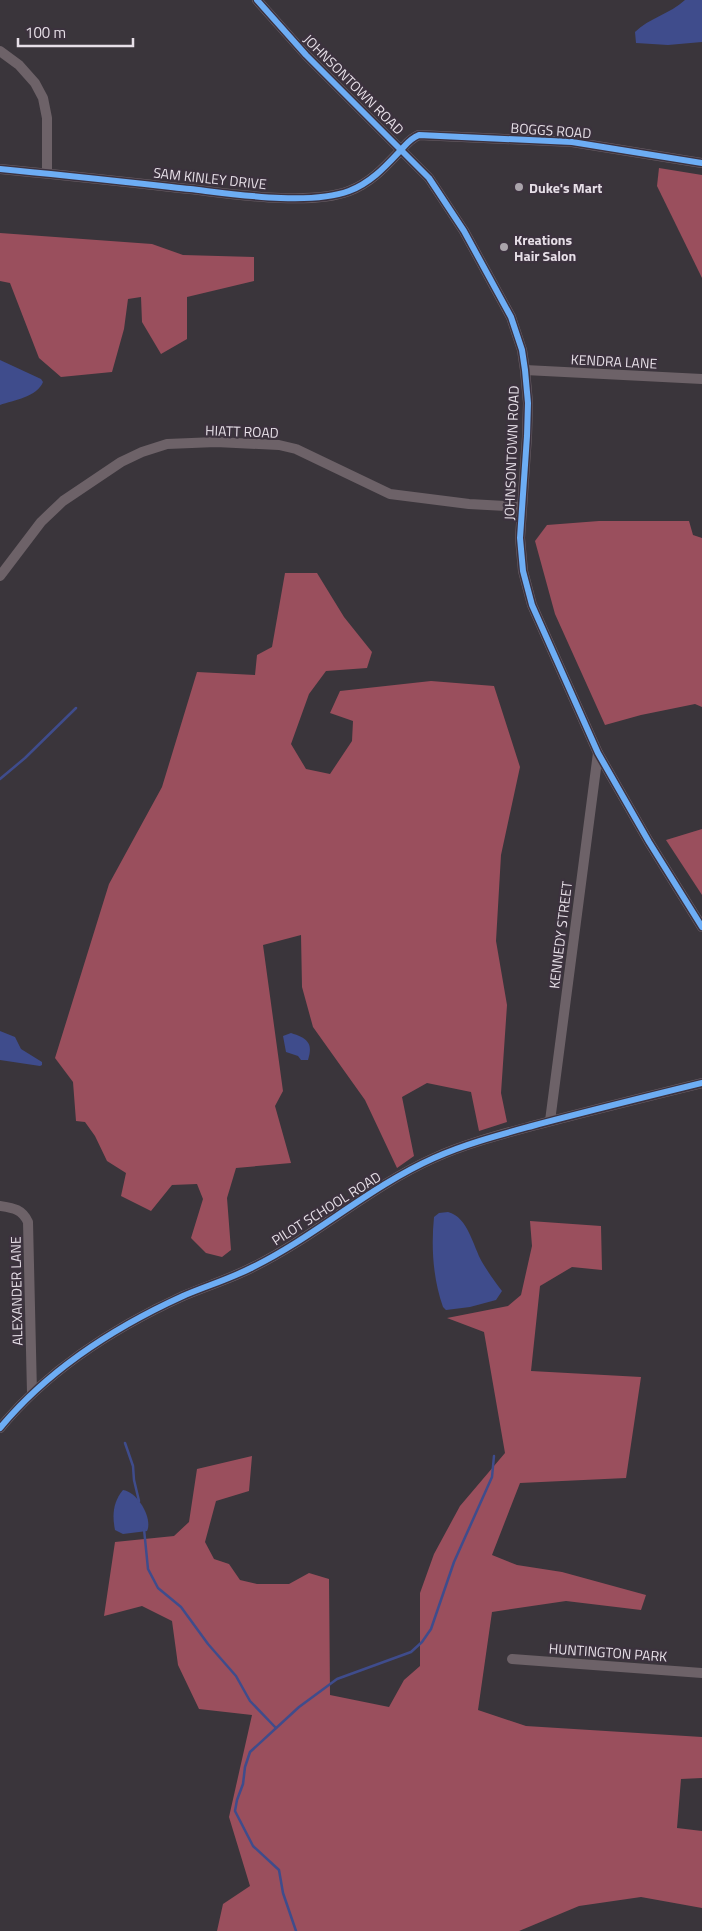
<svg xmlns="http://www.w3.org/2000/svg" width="702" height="1931" font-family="'Titillium Web',sans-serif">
  <rect width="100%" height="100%" fill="#3a353b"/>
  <g fill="#9a4f5d">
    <polygon points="659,168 702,175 702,278 657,186"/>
    <polygon points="0,233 152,244 183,255 254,257 254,281 187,297 187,339 161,354 142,322 141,297 128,299 124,329 112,372 61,377 39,358 10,283 0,281"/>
    <polygon points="599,521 689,521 693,535 702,538 702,707 695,704 641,715 605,725 555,614 535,541 547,525"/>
    <polygon points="285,573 317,573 344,617 372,652 367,668 326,671 309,694 291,744 306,769 330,774 352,741 353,721 330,713 340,691 431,681 494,686 520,767 501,855 496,941 507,1005 501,1093 507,1122 479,1131 471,1092 427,1083 402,1097 414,1156 397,1168 365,1100 313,1027 302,987 301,935 263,945 283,1091 275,1106 291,1163 236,1168 227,1198 231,1250 222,1257 206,1253 191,1238 203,1199 197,1184 172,1185 151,1211 121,1196 126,1173 107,1161 95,1136 85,1122 76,1121 73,1082 55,1058 109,884 162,787 197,672 255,675 257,655 272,647"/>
    <polygon points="702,829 702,895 666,840"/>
    <polygon points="530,1221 601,1226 602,1270 572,1267 540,1286 531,1371 641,1377 626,1478 520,1483 492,1555 517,1565 562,1572 646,1595 641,1610 566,1601 492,1612 478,1710 526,1726 702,1737 702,1778 681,1779 677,1828 702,1831 702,1908 641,1897 579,1906 519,1931 217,1931 223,1904 250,1886 229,1817 252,1715 199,1709 178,1665 172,1621 142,1606 104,1616 115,1542 174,1536 189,1522 197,1469 252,1456 249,1491 216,1501 205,1542 214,1559 229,1564 240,1580 257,1584 289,1584 309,1573 329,1579 330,1695 389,1707 404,1680 420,1666 420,1593 434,1554 460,1506 505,1453 484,1332 447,1318 508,1306 521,1295 532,1246"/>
  </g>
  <g fill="#3f4c8c">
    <path d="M685,0H702V42L668,45L636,43L635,32C649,18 670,14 685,0Z"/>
    <path d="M0,360L41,379L43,382C37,397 14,400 0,405Z"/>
    <polygon points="0,1031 15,1037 21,1049 42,1062 42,1065 40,1066 0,1060"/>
    <path d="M291,1033C306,1038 314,1042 308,1060H301L298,1056L286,1052L283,1036Z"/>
    <path d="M448,1212C468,1217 473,1246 482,1262C488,1272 495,1282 502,1291L496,1300L470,1307L446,1310L443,1307C433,1279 431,1247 434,1217L439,1213Z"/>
    <path d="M123,1490C138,1492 153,1519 147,1531L123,1534L115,1530C112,1515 113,1502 123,1490Z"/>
  </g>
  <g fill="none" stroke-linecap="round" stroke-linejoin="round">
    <g stroke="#3f4c8c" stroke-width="2.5">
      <polyline points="0,779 25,758 76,708"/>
      <polyline points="125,1443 133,1466 134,1480 139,1501"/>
      <polyline points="144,1529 148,1569 158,1588 181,1607 208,1644 236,1676 250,1701 276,1728"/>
      <polyline points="296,1931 283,1893 279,1870 253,1846 235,1811 237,1800 243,1784 245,1767 250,1752 299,1707 337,1679 411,1652 422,1642 431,1629 454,1562 492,1477 494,1456"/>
    </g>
    <g stroke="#6d6268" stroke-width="10">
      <polyline points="257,0 306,55 429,178 464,231 511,317 522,350 525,370 528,403 527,436 520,538 523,571 532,605 598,753 649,842 702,927"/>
      <polyline points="0,51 19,65 35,83 43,98 47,118 47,173"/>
      <path d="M0,169C63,175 126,182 190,189C233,194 309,206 349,191C370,183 384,168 399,152C406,145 409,139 419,135L572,142L702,163"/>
      <polyline points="525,370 702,379"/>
      <polyline points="0,576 41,522 63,501 121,462 142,452 167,444 216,442 279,445 296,449 390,494 469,504 522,507"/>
      <polyline points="550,1121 598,753"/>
      <path d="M0,1206C13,1208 22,1209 28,1222L32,1393"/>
      <path d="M0,1428C48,1370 115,1327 183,1296C206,1286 230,1279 253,1267C316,1236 369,1187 434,1158C465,1144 499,1135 532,1126C588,1111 645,1097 702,1083"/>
      <polyline points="512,1659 702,1673"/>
    </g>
    <g stroke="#3c323e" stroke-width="9">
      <g id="cycleway">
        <polyline points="257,0 306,55 429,178 464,231 511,317 522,350 525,370 528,403 527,436 520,538 523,571 532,605 598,753 649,842 702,927"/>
        <path d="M0,169C63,175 126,182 190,189C233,194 309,206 349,191C370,183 384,168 399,152C406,145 409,139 419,135L572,142L702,163"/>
        <path d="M0,1428C48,1370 115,1327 183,1296C206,1286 230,1279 253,1267C316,1236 369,1187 434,1158C465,1144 499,1135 532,1126C588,1111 645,1097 702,1083"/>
      </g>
    </g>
    <use href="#cycleway" stroke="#6dadf4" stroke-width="6"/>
  </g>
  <g fill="#aaa4ab" stroke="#3c323e" stroke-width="2">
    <circle cx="519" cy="187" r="5"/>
    <circle cx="504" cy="247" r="5"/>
  </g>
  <g text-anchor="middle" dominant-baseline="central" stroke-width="4.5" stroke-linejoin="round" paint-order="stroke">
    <g font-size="14" fill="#e6dfe7" stroke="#3c323e">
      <text transform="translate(354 84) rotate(45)">JOHNSONTOWN ROAD</text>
      <text transform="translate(551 130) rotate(4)">BOGGS ROAD</text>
      <text transform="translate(210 178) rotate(6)">SAM KINLEY DRIVE</text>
      <text transform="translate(614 361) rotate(3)">KENDRA LANE</text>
      <text transform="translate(242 431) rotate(2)">HIATT ROAD</text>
      <text transform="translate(511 453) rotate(-88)">JOHNSONTOWN ROAD</text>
      <text transform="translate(560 935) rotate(-83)">KENNEDY STREET</text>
      <text transform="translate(326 1208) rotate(-32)">PILOT SCHOOL ROAD</text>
      <text transform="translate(16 1291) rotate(-91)">ALEXANDER LANE</text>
      <text transform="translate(608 1652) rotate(4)">HUNTINGTON PARK</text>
    </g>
    <g font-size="14" font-weight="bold" fill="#e6dfe7" stroke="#3c323e" text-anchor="start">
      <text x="529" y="187">Duke's Mart</text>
      <text x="514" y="239">Kreations<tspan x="514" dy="16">Hair Salon</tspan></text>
    </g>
  </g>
  <path d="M18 38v8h115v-8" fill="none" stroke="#e6dfe7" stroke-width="2.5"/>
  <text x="25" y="38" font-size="15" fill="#e6dfe7" stroke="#3c323e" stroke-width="4" paint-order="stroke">100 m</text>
</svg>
